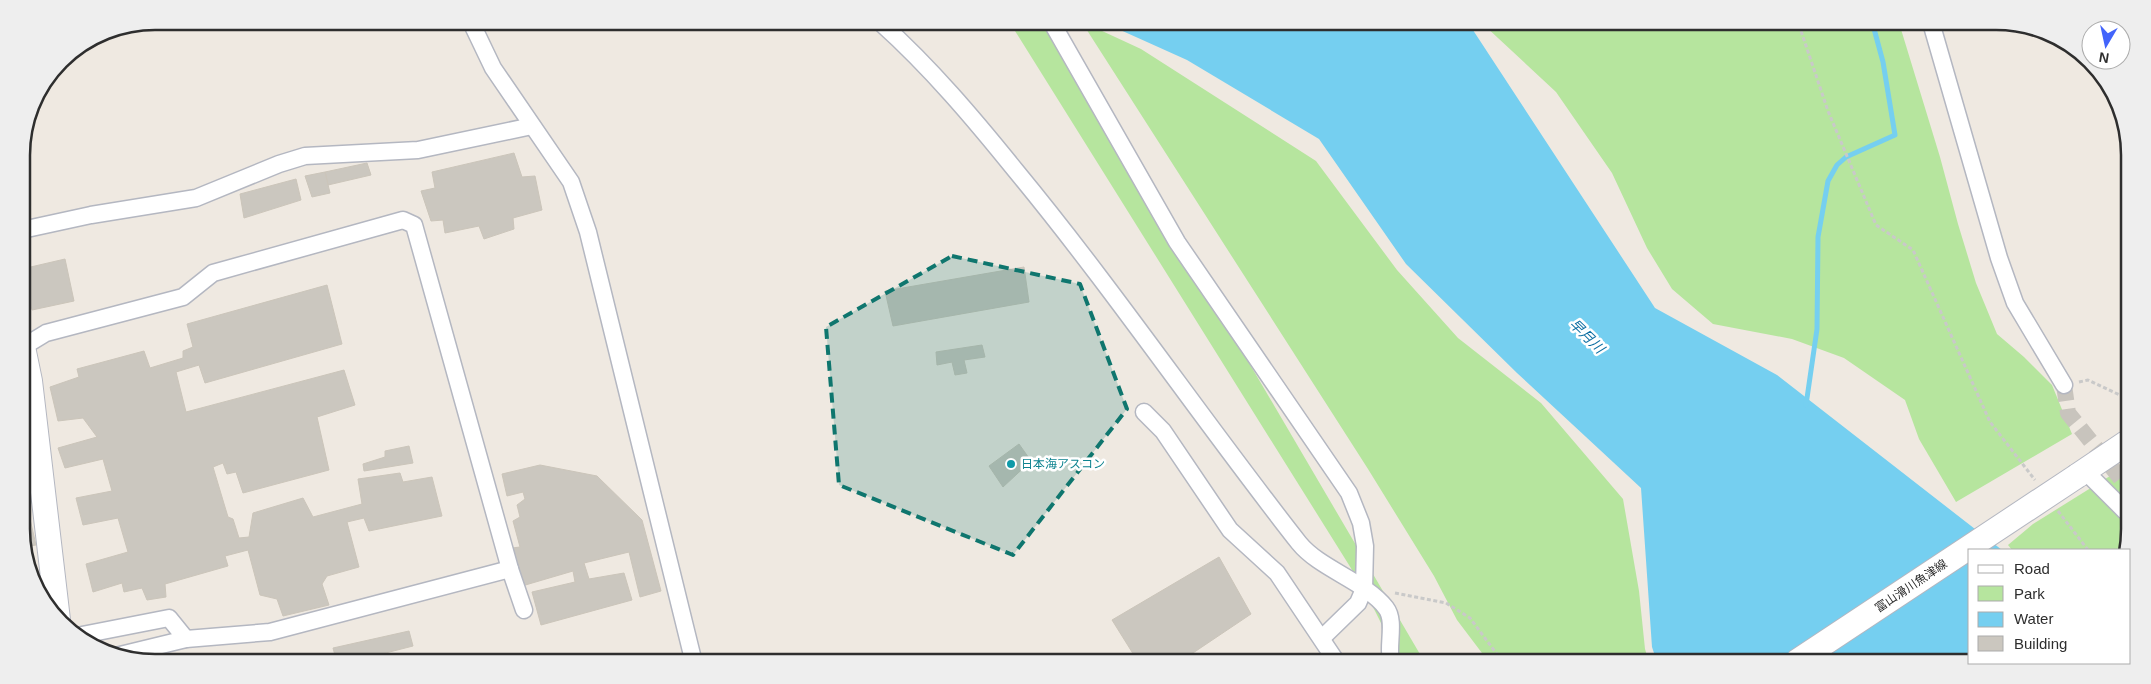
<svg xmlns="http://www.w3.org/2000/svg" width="2151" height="684" font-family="Helvetica,'Noto Sans JP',sans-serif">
  <rect width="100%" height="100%" fill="#efe9e1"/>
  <g fill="#b6e59e">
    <polygon points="1010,23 1044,23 1164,218 1424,661 1400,661 1364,589"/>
    <polygon points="1083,24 1087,24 1141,49 1316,161 1397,270 1458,338 1541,403 1623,499 1639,591 1645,649 1649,662 1488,661 1457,620 1434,576 1368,469"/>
    <polygon points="1484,25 1900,26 1940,157 1958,224 1976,283 1997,334 2024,357 2052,385 2072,434 1956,502 1919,439 1905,400 1844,358 1792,339 1713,324 1672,289 1647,248 1612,173 1556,92"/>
    <polygon points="2126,466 2125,550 2012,550 2008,545 2033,524"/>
  </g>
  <polygon fill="#c8d9b8" points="23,415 35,503 23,505"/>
  <polygon fill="#75cff0" points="1107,24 1469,24 1655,308 1777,375 2002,550 1970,550 1970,662 1657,662 1652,647 1641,488 1517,373 1406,264 1319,139 1187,60"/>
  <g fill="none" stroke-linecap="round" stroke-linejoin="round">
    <polyline stroke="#75cff0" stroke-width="5" points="1806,405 1817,329 1818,237 1828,181 1837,165 1846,157 1895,135 1883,62 1873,25"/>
  </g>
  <g fill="#cbc7bf" stroke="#cbc5ba">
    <polygon points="514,153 522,177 535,176 542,210 513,218 514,229 484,239 479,226 445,233 443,220 431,221 421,191 435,188 432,172"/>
    <polygon points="367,163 371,175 328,185 325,172"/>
    <polygon points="325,172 330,193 312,197 305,176"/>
    <polygon points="296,179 301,200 244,218 240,194"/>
    <polygon points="65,259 74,301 32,310 22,269"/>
    <polygon points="1024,267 1029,302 893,326 885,291"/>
    <polygon points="327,285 342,344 205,383 199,365 176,372 186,412 344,370 355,405 317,417 329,470 243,493 236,472 227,474 223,463 213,467 228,517 233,519 239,538 249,537 253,513 303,498 313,517 362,504 358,479 400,473 403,482 432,477 442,516 369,531 364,518 347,522 359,567 327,576 322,584 329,605 283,616 277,599 260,595 248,550 225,556 228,566 165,584 166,597 147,600 142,588 124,592 122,583 93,592 86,564 128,552 118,518 83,525 76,498 112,491 103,459 65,468 58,448 97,437 83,418 58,421 50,387 79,377 77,369 144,351 150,368 183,358 183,351 193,347 187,324"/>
    <polygon points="982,345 985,357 964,360 967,373 955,375 952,362 937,365 936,352"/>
    <polygon points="1019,444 1031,461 1003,487 989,466"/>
    <polygon points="409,446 413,463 364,471 363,464 385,457 385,451"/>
    <polygon points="540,465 597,476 642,520 661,591 640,597 629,552 584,563 589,579 624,573 632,600 541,625 532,592 575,582 573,571 522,586 512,548 520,547 513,521 520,517 517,505 525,499 523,492 507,496 502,474"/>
    <polygon points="27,506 36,545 24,547 24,507"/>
    <polygon points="1219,557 1251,614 1181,661 1137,660 1112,620"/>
    <polygon points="409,631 413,646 362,659 336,659 333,648"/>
  </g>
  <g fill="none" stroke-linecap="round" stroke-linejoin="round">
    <polyline stroke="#c8c4bd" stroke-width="16" stroke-dasharray="16 8" stroke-linecap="butt" points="2064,385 2068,413 2126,485"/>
    <g stroke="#b4b7c1" stroke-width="19">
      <g id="street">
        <polyline points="471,22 493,68 571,182 588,232 693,659"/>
        <path d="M881,23C931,68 974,119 1016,171C1115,291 1203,421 1299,543C1320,569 1365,581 1386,608C1396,621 1387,646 1391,661"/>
        <polyline points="1052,23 1177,242 1349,493 1361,523 1365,546 1364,589 1358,603 1322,638"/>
        <polyline points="1932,26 1999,258 2015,303 2064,385"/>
        <polyline points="22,230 91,215 196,198 279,164 305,156 418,150 532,126"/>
        <polyline points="23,347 46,333 183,297 213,273 403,220 414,225 510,569"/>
        <polyline points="1144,412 1163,431 1230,530 1277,573 1336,661"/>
        <polyline points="2085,471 2125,511"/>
        <polyline points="82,635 169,618 186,639"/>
        <polyline points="116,656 186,639 270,632 510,569 524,610"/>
      </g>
    </g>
    <g stroke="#b4b7c1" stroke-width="26">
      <g id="secondary">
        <polyline points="23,347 30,381 58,620"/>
        <polyline points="2077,476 2126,443"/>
      </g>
    </g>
    <g stroke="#c9c9c9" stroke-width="3" stroke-dasharray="4 2.5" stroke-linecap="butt">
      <polyline points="1799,25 1828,111 1876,225 1913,250 1990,422 2035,480"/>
      <polyline points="2079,382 2088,380 2126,398"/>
      <polyline points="2058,511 2088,550"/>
      <polyline points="1395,593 1446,603 1470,618 1502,661"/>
    </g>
    <use href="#street" stroke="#fff" stroke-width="16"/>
    <use href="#secondary" stroke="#fff" stroke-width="24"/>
    <g stroke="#b4b7c1" stroke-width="26" stroke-linecap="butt">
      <polyline id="secondary-bridge" points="1796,662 2077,476"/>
    </g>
    <use href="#secondary-bridge" stroke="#fff" stroke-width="24"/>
  </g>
  <path fill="#0f766e" fill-opacity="0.2" stroke="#0f766e" stroke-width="4" stroke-dasharray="10 6" stroke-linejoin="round" d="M952,256L1080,284L1127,409L1013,555L839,485L826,327Z"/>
  <circle fill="#0f9aa8" stroke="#fff" stroke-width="2" cx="1011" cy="464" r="5"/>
  <g text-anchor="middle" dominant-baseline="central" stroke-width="5" stroke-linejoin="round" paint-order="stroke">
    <g font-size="12" fill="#0d838f" stroke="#fff" text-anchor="start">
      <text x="1021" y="464">日本海アスコン</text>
    </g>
    <g font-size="12" fill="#2e2e2e" stroke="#fff">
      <text transform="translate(1911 586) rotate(-34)">富山滑川魚津線</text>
    </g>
    <g font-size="14" font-style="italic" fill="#0d6fa3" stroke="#fff">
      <text transform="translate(1587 336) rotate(44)">早月川</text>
    </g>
  </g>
  <path d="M0 0H2151V684H0ZM155 30H1996A125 125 0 0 1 2121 155V529A125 125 0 0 1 1996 654H155A125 125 0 0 1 30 529V155A125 125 0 0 1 155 30Z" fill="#eee" fill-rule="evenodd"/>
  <path fill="none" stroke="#2e2e2e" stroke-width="2.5" d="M155 30H1996A125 125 0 0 1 2121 155V529A125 125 0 0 1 1996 654H155A125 125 0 0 1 30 529V155A125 125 0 0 1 155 30Z"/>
  <rect x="1968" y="549" width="162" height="115" fill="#ffffff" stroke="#ababab"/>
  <rect x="1978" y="565" width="25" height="8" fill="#ffffff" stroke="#ababab"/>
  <text x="2014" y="574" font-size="15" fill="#2e2e2e">Road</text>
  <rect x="1978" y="586" width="25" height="15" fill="#b6e59e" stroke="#ababab"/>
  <text x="2014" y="599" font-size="15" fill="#2e2e2e">Park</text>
  <rect x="1978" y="612" width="25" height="15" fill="#75cff0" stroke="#ababab"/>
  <text x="2014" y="624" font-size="15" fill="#2e2e2e">Water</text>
  <rect x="1978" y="636" width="25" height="15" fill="#cbc7bf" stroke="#ababab"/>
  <text x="2014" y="649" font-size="15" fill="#2e2e2e">Building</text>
  <g transform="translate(2106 45) rotate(189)"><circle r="24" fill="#ffffff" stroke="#ababab"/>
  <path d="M0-4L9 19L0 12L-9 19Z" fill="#4264fb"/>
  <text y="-8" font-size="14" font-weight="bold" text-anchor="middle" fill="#2e2e2e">N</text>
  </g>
</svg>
